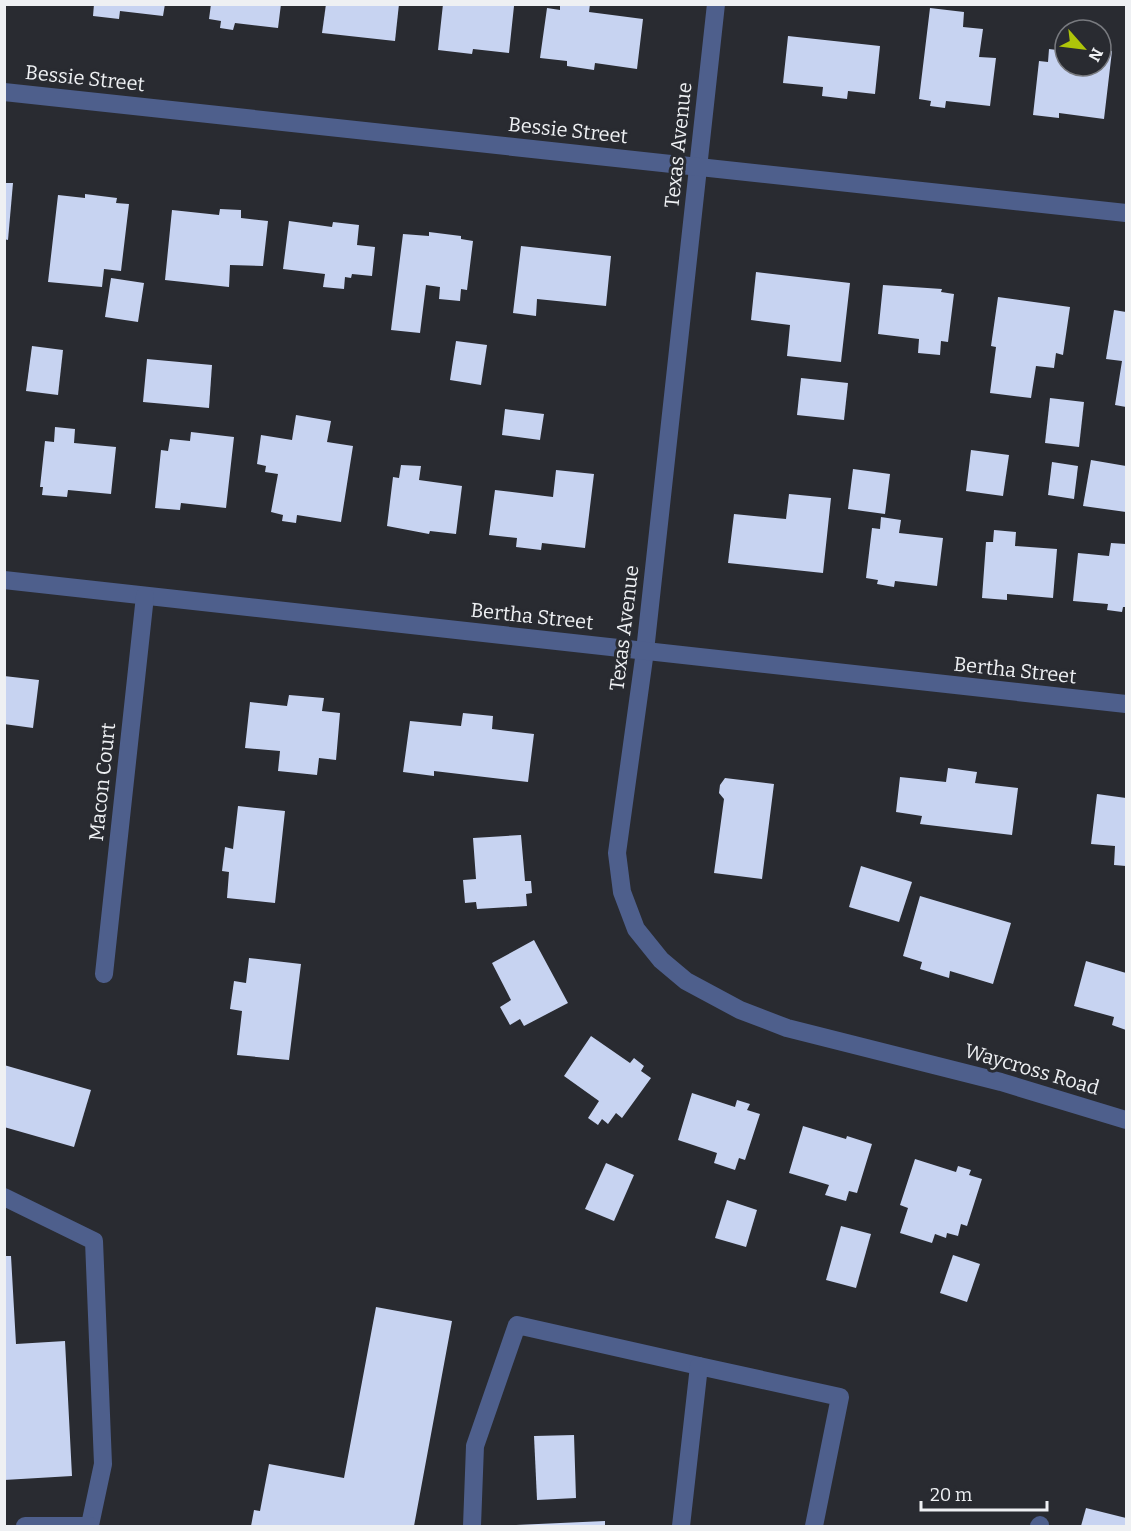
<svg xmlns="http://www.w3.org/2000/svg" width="1131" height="1531" font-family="Bitter,serif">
  <rect width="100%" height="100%" fill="#292b31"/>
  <g fill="#c7d3f1">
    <polygon points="94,4 165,4 163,16 120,11 119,19 93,16"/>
    <polygon points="211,4 281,4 278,28 235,23 233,30 220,28 221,21 209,19"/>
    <polygon points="326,4 399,4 395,41 322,33"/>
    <polygon points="443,4 514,6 509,53 473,49 472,54 438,50"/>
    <polygon points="560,4 590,4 589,12 643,19 637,69 595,63 594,70 567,66 567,61 540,58 547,8 560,10"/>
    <polygon points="930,8 964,12 963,27 983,29 979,57 996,58 990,106 946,101 945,108 930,106 931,101 919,99"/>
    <polygon points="788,36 880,46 875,94 848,91 847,99 822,96 823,87 783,83"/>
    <polygon points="1049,49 1065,51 1065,66 1101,66 1101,50 1112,51 1104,119 1059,113 1059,118 1033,115 1039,61 1048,62"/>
    <polygon points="4,183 13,183 8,240 4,239"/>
    <polygon points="85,194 117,198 116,203 129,204 121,271 104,269 102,287 48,282 58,195 85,198"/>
    <polygon points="220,209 241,210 241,218 268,221 263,266 230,265 229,287 165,280 172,210 219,215"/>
    <polygon points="289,221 332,227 333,222 359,225 357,245 375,247 372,276 352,274 351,278 345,277 344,289 323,287 325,274 283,269"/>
    <polygon points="429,232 461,236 461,239 473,241 467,290 461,289 460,301 439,299 440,287 426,285 420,333 391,330 403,234 429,236"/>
    <polygon points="521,246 611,256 606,306 537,299 536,316 513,313"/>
    <polygon points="756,272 850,283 841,362 787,356 790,325 751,320"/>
    <polygon points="111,278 144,283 138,322 105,317"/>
    <polygon points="883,285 942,289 941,292 954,294 948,342 941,341 940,355 918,353 919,339 878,334"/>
    <polygon points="998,297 1070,307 1063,355 1056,353 1054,368 1036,366 1031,398 990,393 996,347 991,346"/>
    <polygon points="1114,310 1126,312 1126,407 1115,405 1122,361 1106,359"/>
    <polygon points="456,341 487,345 481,385 450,380"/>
    <polygon points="32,346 63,350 58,395 26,391"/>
    <polygon points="147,359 212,365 209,408 143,402"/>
    <polygon points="801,378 848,383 844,420 797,415"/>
    <polygon points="1050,398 1084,402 1079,447 1045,443"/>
    <polygon points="505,409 544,414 540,440 502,435"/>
    <polygon points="296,415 331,421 327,442 353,446 341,522 297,515 296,523 282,521 283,515 271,512 278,474 265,472 266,466 257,464 261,435 292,440"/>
    <polygon points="55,427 75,429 74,443 116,447 111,494 68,490 67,497 42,495 43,487 40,487 45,441 54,442"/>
    <polygon points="191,432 234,437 226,508 181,503 180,510 155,508 161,450 168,451 170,439 190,441"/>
    <polygon points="971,450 1009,455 1003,496 966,491"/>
    <polygon points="1091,460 1126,466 1126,512 1083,506"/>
    <polygon points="1052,462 1078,466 1074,499 1048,495"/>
    <polygon points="401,465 421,466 419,480 462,486 456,534 430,531 429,534 387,526 393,477 399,478"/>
    <polygon points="853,469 890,474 885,514 848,509"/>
    <polygon points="556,470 594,474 585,548 542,543 541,550 516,547 517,538 489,535 495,490 553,497"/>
    <polygon points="789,494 831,498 823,573 728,563 734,514 786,519"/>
    <polygon points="881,517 901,520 899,533 943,538 937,586 895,581 894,587 877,584 878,580 866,578 872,528 880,529"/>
    <polygon points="994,530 1016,532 1015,546 1057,549 1053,598 1007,594 1007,600 982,598 986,542 993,542"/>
    <polygon points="1111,543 1126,544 1126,607 1123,607 1122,612 1107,610 1108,604 1073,601 1078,553 1109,556"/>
    <polygon points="4,676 39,680 33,728 4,724"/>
    <polygon points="289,695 324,698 322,711 340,713 336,760 319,758 317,775 278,771 280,751 245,748 250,702 287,706"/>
    <polygon points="463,713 493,716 492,729 534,734 528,782 434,771 434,776 403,772 410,721 461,726"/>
    <polygon points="948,768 977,772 975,783 1018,788 1012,835 920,824 922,816 896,812 900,777 946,782"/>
    <polygon points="725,778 774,784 762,879 714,873 724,799 719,793 720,785"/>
    <polygon points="1097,794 1126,798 1126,866 1114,865 1115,846 1091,844"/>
    <polygon points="238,806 285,811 275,903 227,898 229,872 222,871 225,847 233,849"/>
    <polygon points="521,835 525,881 531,881 532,893 526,894 527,906 477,909 476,902 465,903 463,880 476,879 473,838"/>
    <polygon points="861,866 912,882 899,922 849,907"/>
    <polygon points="920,896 1011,923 993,984 950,971 949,978 920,969 922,962 903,956"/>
    <polygon points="534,940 568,1003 524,1026 520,1019 510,1025 500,1007 511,1000 492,963"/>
    <polygon points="249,958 301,964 289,1060 237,1055 242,1011 230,1009 234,981 246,983"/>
    <polygon points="1086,961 1126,973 1126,1030 1112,1025 1114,1017 1074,1006"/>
    <polygon points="591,1036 630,1063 634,1058 644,1066 641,1071 651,1078 622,1118 616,1113 608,1124 602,1119 598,1125 588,1118 599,1101 564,1076"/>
    <polygon points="4,1065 91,1090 74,1147 4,1127"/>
    <polygon points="692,1093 735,1107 737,1100 750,1104 747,1110 760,1114 745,1160 739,1158 735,1170 714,1163 717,1153 678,1140"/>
    <polygon points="803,1126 846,1139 847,1136 872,1144 857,1193 849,1191 846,1201 825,1195 829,1185 789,1173"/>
    <polygon points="915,1159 956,1172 958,1166 971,1170 969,1175 982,1179 967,1226 961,1224 958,1236 947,1233 946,1238 935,1234 932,1243 900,1233 908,1208 900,1205"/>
    <polygon points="606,1163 634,1175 614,1221 585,1209"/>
    <polygon points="727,1200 757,1210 746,1247 715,1238"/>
    <polygon points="841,1226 871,1234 856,1288 826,1280"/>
    <polygon points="953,1255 980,1264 967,1302 940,1293"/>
    <polygon points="4,1256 11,1256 16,1344 65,1341 72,1476 4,1480"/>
    <polygon points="376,1307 452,1321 414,1526 251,1526 254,1510 260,1511 269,1464 344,1478"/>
    <polygon points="574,1435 576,1498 537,1500 534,1436"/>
    <polygon points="1086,1508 1126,1518 1126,1526 1081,1526"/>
    <polygon points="605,1521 605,1526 516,1526 516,1525"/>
  </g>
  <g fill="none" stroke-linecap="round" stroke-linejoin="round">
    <g stroke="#4e5f8c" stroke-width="18">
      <polyline points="4,1197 94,1241 103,1464 90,1525"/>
      <polyline points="25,1526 90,1526"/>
      <polyline points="472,1526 475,1446 517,1325 699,1366"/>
      <polyline points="681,1526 699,1366 840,1397 814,1526"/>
      <polyline points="1039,1526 1040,1525"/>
    </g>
    <g stroke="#4e5f8c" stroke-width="18">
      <polyline points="716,4 645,651 617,853 622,892 636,929 661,960 686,981 740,1010 787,1028 1001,1082 1126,1120"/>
      <polyline points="4,92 1126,213"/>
      <polyline points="4,580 1126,704"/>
      <polyline points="104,974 145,596"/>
    </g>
  </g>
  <g text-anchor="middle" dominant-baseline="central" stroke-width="6" stroke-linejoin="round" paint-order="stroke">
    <g font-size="20" fill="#eef0f3" stroke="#292b31">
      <text transform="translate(85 78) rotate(6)">Bessie Street</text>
      <text transform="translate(568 130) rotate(6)">Bessie Street</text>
      <text transform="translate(678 145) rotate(-84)">Texas Avenue</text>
      <text transform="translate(532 616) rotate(6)">Bertha Street</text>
      <text transform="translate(624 628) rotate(-83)">Texas Avenue</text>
      <text transform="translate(1015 670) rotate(6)">Bertha Street</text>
      <text transform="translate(102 782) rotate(-84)">Macon Court</text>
      <text transform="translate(1032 1069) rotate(16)">Waycross Road</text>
    </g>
  </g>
  <rect width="1131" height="1531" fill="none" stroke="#eef0f3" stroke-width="12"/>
  <g transform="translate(1083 48) rotate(118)"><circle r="28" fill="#292b31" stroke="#787a7f" stroke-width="1.5"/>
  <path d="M0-4.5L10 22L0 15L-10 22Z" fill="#aec50a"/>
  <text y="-9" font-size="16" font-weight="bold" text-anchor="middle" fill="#eef0f3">N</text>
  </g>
  <path d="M921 1501v9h126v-9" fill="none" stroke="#eef0f3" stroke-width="3"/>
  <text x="930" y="1501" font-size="18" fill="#eef0f3" stroke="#292b31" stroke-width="4.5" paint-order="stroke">20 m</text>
</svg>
